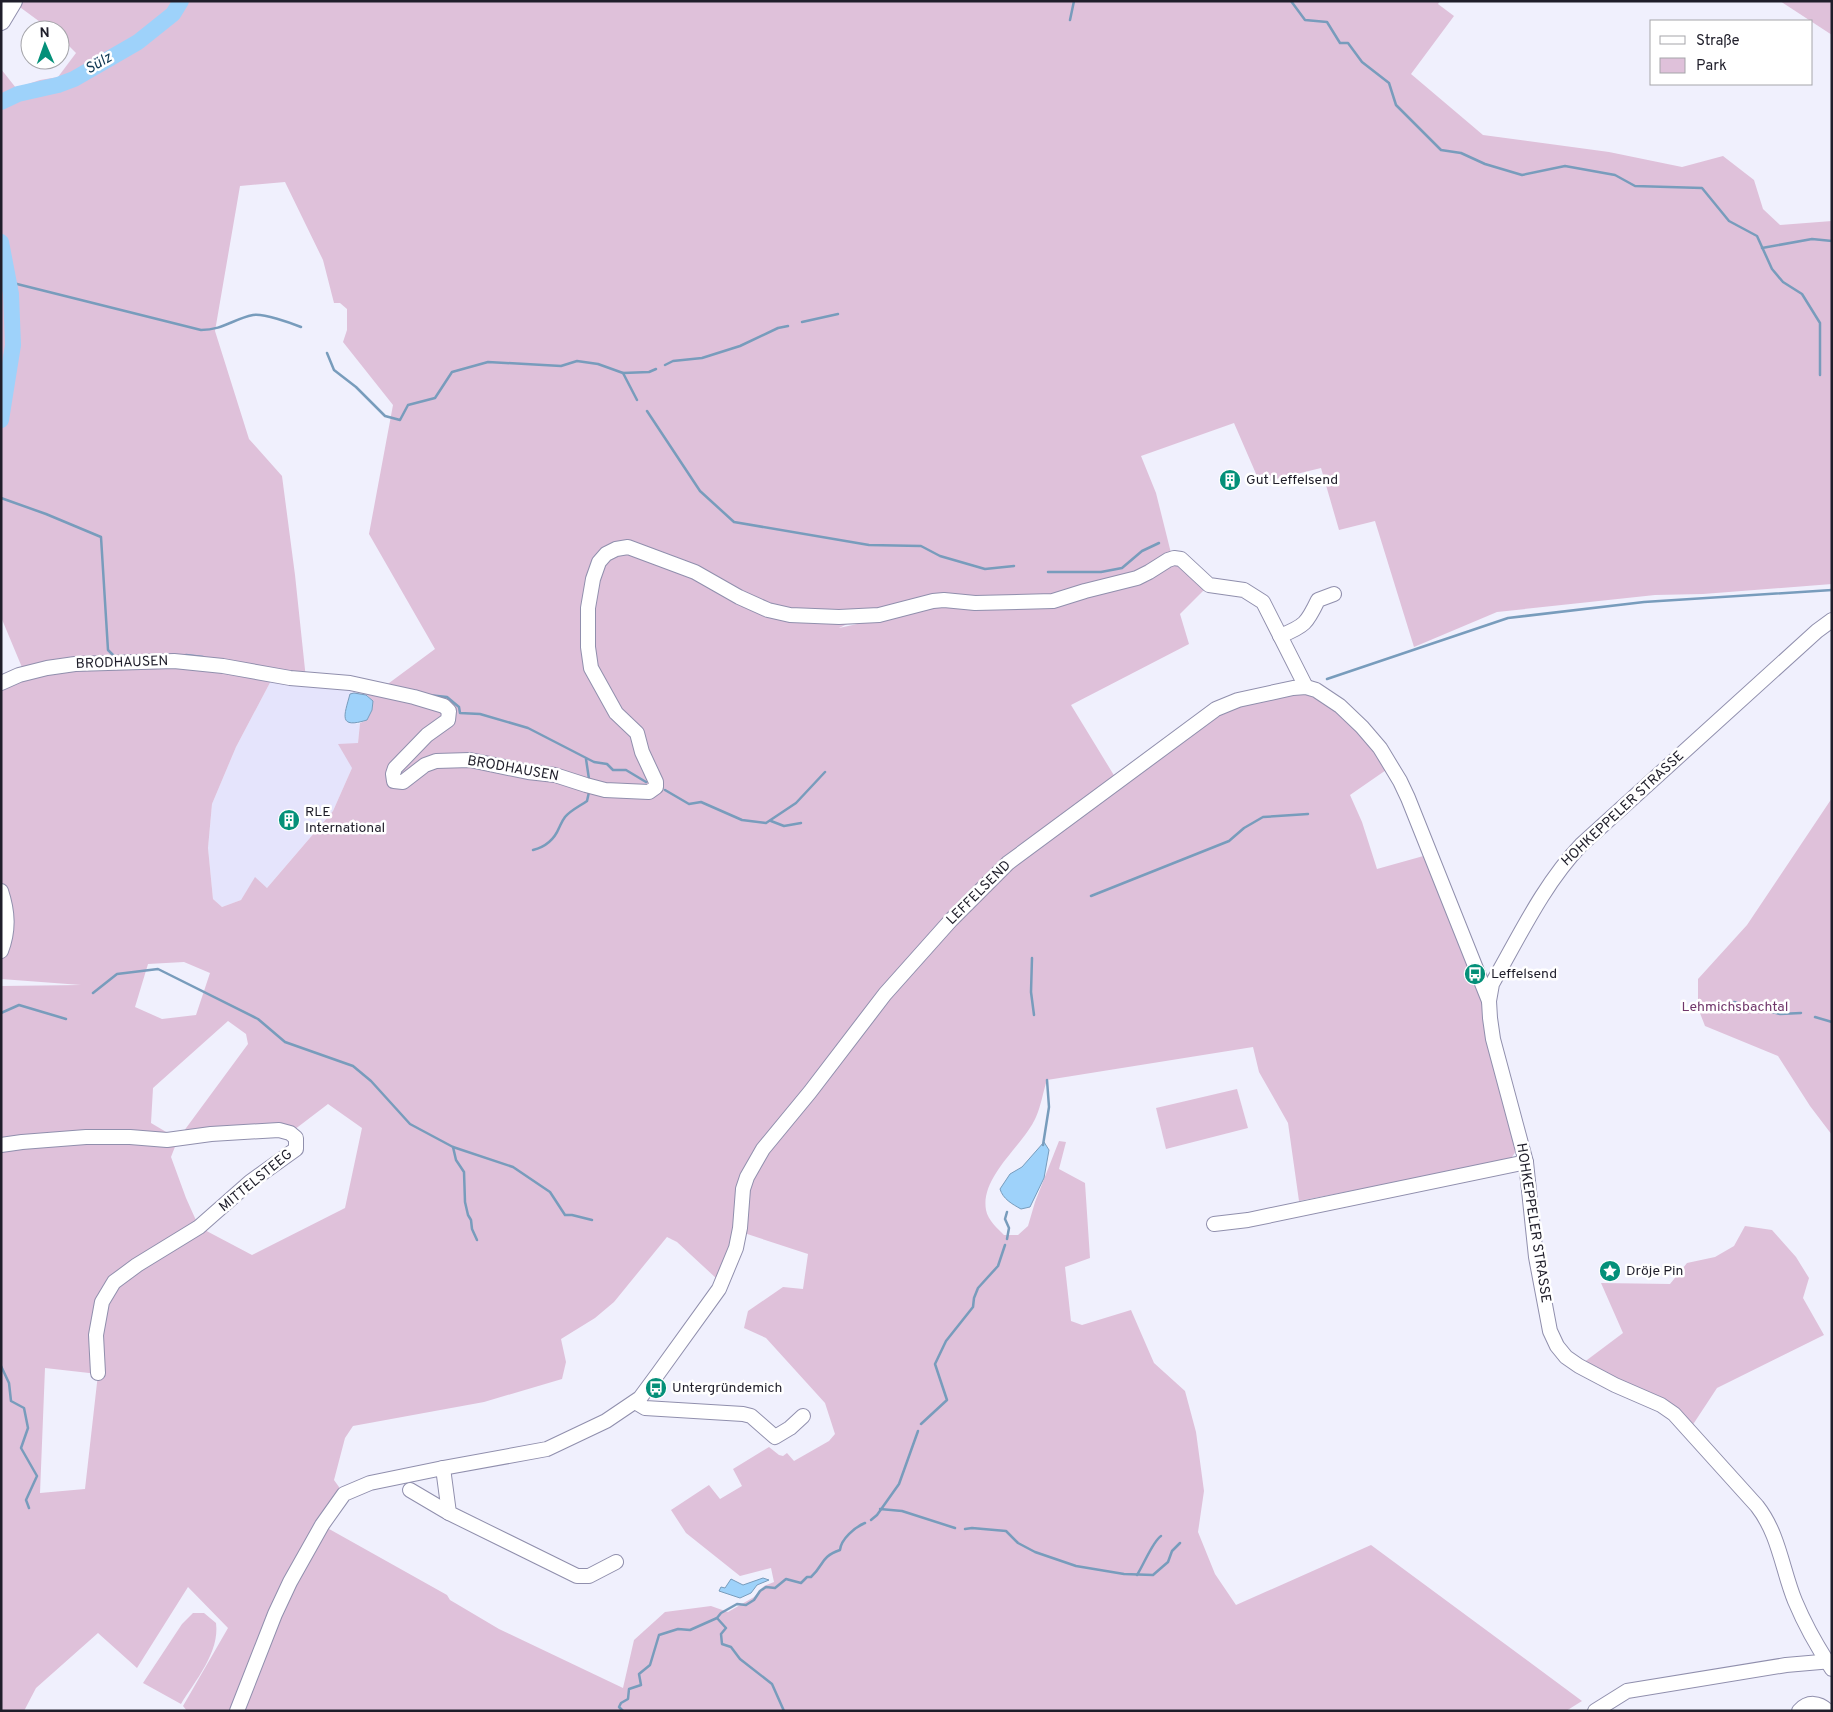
<svg xmlns="http://www.w3.org/2000/svg" width="1833" height="1712" font-family="Overpass,sans-serif">
  <rect width="100%" height="100%" fill="#f0f0fd"/>
  <polygon fill="#e5e4fc" points="274,675 369,691 366,695 362,693 356,724 360,723 358,743 352,768 333,811 267,888 255,878 241,900 222,907 213,899 208,848 212,804 236,747"/>
  <g fill="#dfc1da" fill-rule="evenodd">
    <path d="M19,1H1440L1438,4L1454,16L1411,74L1483,135L1609,152L1682,167L1723,156L1754,180L1763,209L1780,225L1832,221V584L1703,594L1655,595L1497,612L1414,647L1375,521L1339,530L1321,468L1260,483L1234,423L1141,456L1156,493L1171,553L1154,566L1058,606L1149,581L1168,566L1177,565L1185,568L1205,589L1180,614L1189,644L1071,705L1115,777L1004,860L954,923L1012,867L1214,717L1235,706L1304,692L1317,695L1335,710L1357,730L1389,768L1350,795L1362,822L1377,869L1427,855L1481,996L1518,1148L1510,1160L1299,1201L1288,1123L1259,1072L1253,1047L1047,1080C1043,1092 1041,1106 1036,1117C1024,1145 980,1176 986,1210C988,1220 997,1228 1004,1235H1018L1028,1226L1035,1202L1059,1141L1066,1142L1059,1169L1085,1183L1090,1258L1065,1267L1071,1321L1082,1325L1131,1310L1154,1363L1185,1391L1196,1432L1204,1491L1198,1532L1215,1574L1236,1605L1371,1545L1582,1701L1566,1711H187L183,1706L228,1628L188,1587L137,1668L98,1633L36,1688L24,1711H1V986L81,985L1,979V958L4,953L7,897L1,880V687L26,677L1,617V69L16,88L40,80L58,77L76,53L60,37V30H51L17,5ZM285,182L323,260L334,303H340L347,309V330L343,342L393,405L369,534L435,649L381,689L369,691L366,694L373,701L372,710L367,720L360,723L358,743L338,744L352,768L333,811L267,888L255,877L241,900L222,907L213,899L208,848L212,804L236,747L274,675L306,679L295,575L282,476L249,439L215,331L240,186ZM919,598L880,619L839,628L878,609ZM184,962L210,973L196,1015L162,1019L135,1007L148,964ZM228,1021L246,1034L248,1044L178,1139L151,1123L153,1088ZM328,1104L362,1128L345,1208L252,1255L199,1227L186,1198L171,1157L178,1139L290,1133ZM735,1230L808,1254L803,1289L783,1287L748,1311L744,1328L766,1338L825,1403L835,1434L829,1441L794,1461L787,1453L783,1456L779,1455L769,1447L733,1469L742,1486L720,1499L709,1485L671,1510L686,1533L740,1576L771,1568L774,1582L764,1586L754,1597L728,1612L711,1606L665,1612L634,1640L623,1688L499,1629L450,1600L447,1595L322,1525L344,1494L334,1480L345,1438L353,1426L484,1402L562,1379L566,1362L561,1339L595,1318L614,1302L667,1237L677,1242L717,1279ZM45,1368L98,1374L85,1489L40,1493Z"/>
    <polygon points="1780,1 1832,1 1832,35"/>
    <polygon points="1832,798 1832,1135 1810,1106 1778,1056 1705,1026 1698,1008 1698,979 1747,925"/>
    <polygon points="1237,1089 1248,1128 1166,1149 1156,1108"/>
    <polygon points="1745,1226 1772,1230 1796,1257 1809,1278 1803,1298 1824,1335 1717,1388 1692,1426 1583,1363 1623,1333 1601,1283 1670,1284 1687,1263 1715,1257 1734,1246"/>
    <path d="M193,1613H204L216,1623C220,1652 195,1681 181,1704L143,1683L182,1624Z"/>
  </g>
  <g fill="#9ed2fa" stroke="#789cbc">
    <path d="M354,693L366,695L373,701L372,710L367,720C338,729 344,716 350,694Z"/>
    <path d="M1044,1142L1049,1150L1044,1178L1030,1207L1021,1209C1012,1204 1003,1199 1000,1189L1010,1174L1022,1167Z"/>
    <polygon points="763,1578 769,1580 757,1585 751,1593 740,1598 719,1591 721,1587 725,1588 731,1579 743,1585"/>
  </g>
  <g fill="none" stroke-linecap="round" stroke-linejoin="round">
    <g stroke="#789cbc" stroke-width="2.5">
      <polyline points="1291,1 1305,20 1327,22 1340,43 1348,43 1362,62 1389,83 1396,105 1441,150 1461,153 1485,164 1522,175 1565,166 1615,175 1635,186 1702,188 1729,221 1757,236 1772,269 1783,282 1802,294 1820,323 1820,375"/>
      <polyline points="1070,20 1074,1"/>
      <polyline points="1762,248 1812,239 1832,241"/>
      <path d="M9,282L201,330C223,330 233,319 253,315C263,313 291,323 301,327"/>
      <polyline points="802,322 838,314"/>
      <polyline points="327,353 334,370 356,387 385,416 400,420 408,405 435,398 452,372 488,362 561,366 577,361 598,364 623,373 637,400"/>
      <polyline points="665,365 673,361 702,358 740,346 778,328 788,326"/>
      <polyline points="623,373 649,372 656,369"/>
      <polyline points="647,411 700,491 734,522 869,545 921,546 940,556 985,569 1014,566"/>
      <polyline points="1,498 46,514 101,537 108,650 115,657"/>
      <polyline points="1048,572 1101,572 1122,568 1142,551 1159,543"/>
      <polyline points="186,655 203,657"/>
      <polyline points="1327,679 1508,618 1644,602 1832,590"/>
      <polyline points="428,695 447,697 459,707 460,713 480,714 528,728 594,762 607,764 613,770 626,770 646,782"/>
      <polyline points="586,759 589,779"/>
      <polyline points="665,790 689,804 701,802 742,820 766,823 796,803 825,772"/>
      <polyline points="771,821 784,826 801,823"/>
      <path d="M533,850C545,847 554,840 559,828C561,824 562,821 565,817C571,810 580,806 587,801L589,792"/>
      <polyline points="1091,896 1229,841 1244,828 1263,817 1308,814"/>
      <polyline points="1032,958 1031,992 1034,1015"/>
      <polyline points="93,993 117,974 158,969 258,1019 285,1042 353,1066 371,1081 410,1124 453,1147 513,1167 550,1192 565,1215 572,1215 592,1220"/>
      <polyline points="1734,1002 1780,1014 1801,1013"/>
      <polyline points="1,1013 19,1005 66,1019"/>
      <polyline points="1815,1017 1832,1022"/>
      <polyline points="1043,1145 1049,1107 1047,1080"/>
      <polyline points="453,1147 456,1160 464,1172 465,1202 468,1215 471,1220 472,1229 477,1240"/>
      <polyline points="1007,1212 1005,1219 1009,1228 1007,1239"/>
      <polyline points="1,1366 9,1383 11,1401 24,1408 28,1428 21,1448 37,1476 26,1500 29,1508"/>
      <polyline points="921,1424 947,1400 935,1364 946,1341 973,1307 974,1298 978,1288 998,1266 1005,1245"/>
      <polyline points="880,1509 902,1511 955,1528"/>
      <polyline points="871,1520 877,1515 899,1484 918,1431"/>
      <polyline points="965,1529 972,1528 1006,1531 1018,1543 1035,1552 1076,1566 1124,1574 1153,1575 1168,1562 1172,1551 1180,1543"/>
      <path d="M1137,1575C1144,1564 1153,1541 1161,1536"/>
      <polyline points="717,1618 726,1628 721,1634 722,1644 731,1647 740,1659 772,1684 784,1711"/>
      <path d="M623,1711L619,1707L621,1703L628,1699L629,1689L641,1685L639,1674L650,1665L659,1635L678,1629L690,1630L717,1618L721,1613L737,1604L746,1605L754,1600L760,1591L766,1587L775,1588L786,1579L801,1583L807,1577H811C825,1564 820,1557 840,1550C841,1539 855,1527 865,1523"/>
    </g>
    <g stroke="#9ed2fa" stroke-width="16">
      <polyline points="1,102 18,94 58,85 74,79 138,42 173,14 181,1"/>
      <polyline points="1,242 11,294 13,345 1,420"/>
    </g>
    <g stroke="#908fad" stroke-width="16">
      <g id="minor">
        <path d="M1832,620L1817,631L1581,845C1543,885 1519,937 1492,984L1489,1001L1490,1018L1493,1039L1526,1162L1536,1257L1550,1331L1557,1346L1566,1357L1579,1366L1615,1385L1661,1405L1674,1414L1757,1506C1779,1534 1782,1569 1795,1601C1805,1625 1818,1648 1832,1669"/>
        <path d="M1280,636C1305,626 1307,623 1318,600L1334,594"/>
        <polyline points="1,683 19,675 47,668 75,664 174,661 223,666 290,678 350,683 414,697 444,706 449,711 448,720 427,735 395,768 393,774 394,781 403,782 425,765 436,761 470,760 528,772 555,775 586,785 605,790 649,792 656,787 656,782 642,752 637,733 616,713 591,668 588,647 588,608 593,579 599,562 606,554 616,549 628,547 695,572 739,597 768,610 790,615 839,617 879,615 933,601 944,600 975,603 1053,601 1085,591 1137,578 1149,572 1168,560 1174,558 1181,559 1209,585 1244,590 1263,602 1306,687"/>
        <path d="M1,891C8,912 9,930 1,951"/>
        <polyline points="1,1145 22,1142 86,1137 130,1137 167,1140 211,1134 279,1130 290,1133 296,1138 296,1149 250,1182 199,1227 137,1265 114,1282 102,1302 96,1335 98,1373"/>
        <polyline points="1214,1224 1248,1220 1526,1162"/>
        <polyline points="635,1402 645,1408 743,1414 751,1416 775,1437 790,1428 803,1416"/>
        <polyline points="443,1468 449,1513 577,1576 589,1576 616,1562"/>
        <polyline points="410,1490 449,1513"/>
        <polyline points="237,1711 275,1614 290,1582 322,1525 344,1494 370,1483 443,1468 547,1449 606,1421 640,1398 657,1375 719,1289 736,1248 740,1228 743,1189 747,1177 763,1149 810,1092 885,994 951,920 1008,863 1216,709 1238,700 1293,688 1306,687 1316,690 1340,706 1362,727 1380,748 1400,781 1408,798 1489,1001"/>
        <polyline points="1595,1711 1627,1691 1786,1665 1832,1661"/>
        <path d="M1799,1711C1808,1701 1819,1702 1828,1711"/>
      </g>
    </g>
    <g stroke="#908fad" stroke-width="20">
      <polyline id="major" points="1,21 13,1"/>
    </g>
    <use href="#minor" stroke="#fff" stroke-width="14"/>
    <use href="#major" stroke="#fff" stroke-width="18"/>
  </g>
  <defs>
    <g id="building-disc" transform="scale(1.125)"><circle r="9.5" fill="#049079" stroke="#fff"/><path d="M-4-6H4V6H1V3H-1V6H-4ZM-2.5-4.3h1.7v1.8h-1.7ZM.8-4.3h1.7v1.8H.8ZM-2.5-1h1.7V.8h-1.7ZM.8-1h1.7V.8H.8Z" fill="#fff"/></g>
    <g id="bus-disc" transform="scale(1.125)"><circle r="9.5" fill="#049079" stroke="#fff"/><path d="M-5-6H5V4H4V6H2V4H-2V6H-4V4H-5ZM-3.5-4V0h7V-4ZM-3.5 1.2v1.5H-2V1.2ZM2 1.2v1.5H3.5V1.2Z" fill="#fff"/></g>
    <g id="sight-disc" transform="scale(1.125)"><circle r="9.5" fill="#049079" stroke="#fff"/><path d="M0-6L1.8-2.2L6-1.7L2.9 1.2L3.7 5.4L0 3.3L-3.7 5.4L-2.9 1.2L-6-1.7L-1.8-2.2Z" fill="#fff"/></g>
  </defs>
  <g fill-rule="evenodd">
    <use href="#building-disc" x="1230" y="480"/>
    <use href="#building-disc" x="289" y="820"/>
    <use href="#bus-disc" x="1475" y="974"/>
    <use href="#sight-disc" x="1610" y="1271"/>
    <use href="#bus-disc" x="656" y="1388"/>
  </g>
  <g text-anchor="middle" dominant-baseline="central" stroke-width="5" stroke-linejoin="round" paint-order="stroke">
    <g font-size="14" fill="#1f1e2a" stroke="#fff" text-anchor="start">
      <text x="1246" y="480">Gut Leffelsend</text>
      <text x="305" y="812">RLE<tspan x="305" dy="16">International</tspan></text>
      <text x="1491" y="974">Leffelsend</text>
      <text x="1626" y="1271">Dröje Pin</text>
      <text x="672" y="1388">Untergründemich</text>
    </g>
    <g font-size="14" fill="#1f1e2a" stroke="#fff">
      <text transform="translate(122 663) rotate(-2)">BRODHAUSEN</text>
      <text transform="translate(513 769) rotate(10)">BRODHAUSEN</text>
      <text transform="translate(1623 809) rotate(-43)">HOHKEPPELER STRASSE</text>
      <text transform="translate(979 893) rotate(-45)">LEFFELSEND</text>
      <text transform="translate(256 1181) rotate(-39)">MITTELSTEEG</text>
      <text transform="translate(1533 1223) rotate(81)">HOHKEPPELER STRASSE</text>
    </g>
    <g font-size="14" fill="#70366a" stroke="#fff">
      <text x="1735" y="1007">Lehmichsbachtal</text>
    </g>
    <g font-size="15" font-style="italic" fill="#0f3752" stroke="#fff">
      <text transform="translate(99 64) rotate(-30)">Sülz</text>
    </g>
  </g>
  <rect width="1833" height="1712" fill="none" stroke="#1f1e2a" stroke-width="5"/>
  <rect x="1650" y="20" width="162" height="65" fill="#ffffff" stroke="#a5a5aa"/>
  <rect x="1660" y="36" width="25" height="8" fill="#ffffff" stroke="#a5a5aa"/>
  <text x="1696" y="45" font-size="15" fill="#1f1e2a">Straße</text>
  <rect x="1660" y="58" width="25" height="15" fill="#dfc1da" stroke="#a5a5aa"/>
  <text x="1696" y="70" font-size="15" fill="#1f1e2a">Park</text>
  <g transform="translate(45 45) rotate(358)"><circle r="24" fill="#ffffff" stroke="#a5a5aa"/>
  <path d="M0-4L9 19L0 12L-9 19Z" fill="#049079"/>
  <text y="-8" font-size="14" font-weight="bold" text-anchor="middle" fill="#1f1e2a">N</text>
  </g>
</svg>
